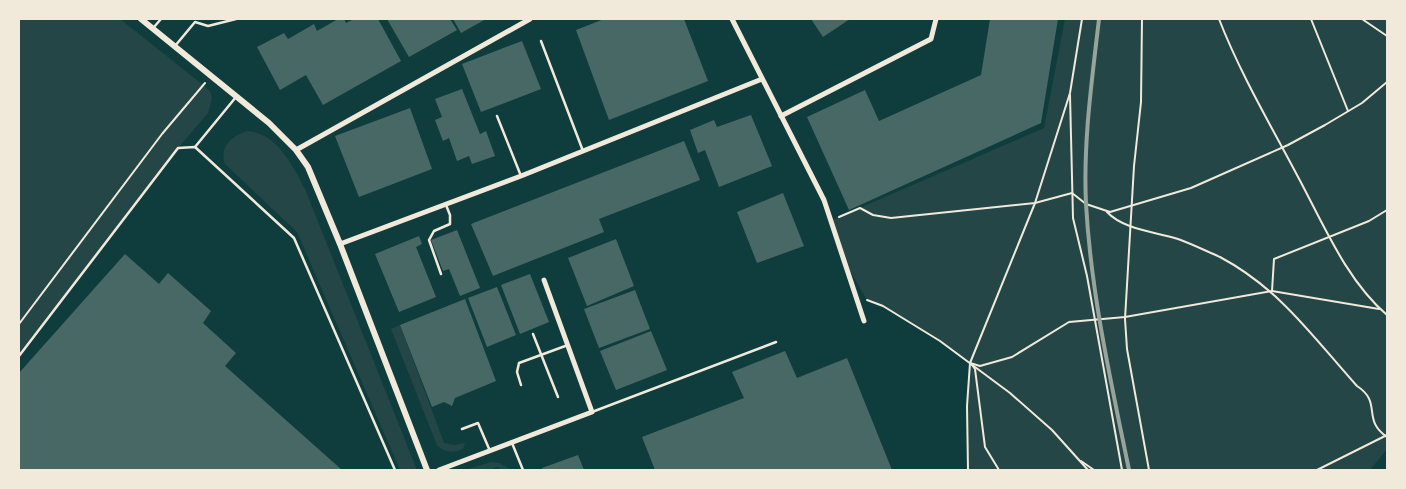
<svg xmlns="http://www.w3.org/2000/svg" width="1406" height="489" font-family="Lato,sans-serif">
  <rect width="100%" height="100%" fill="#0f3d3e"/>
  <g fill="#244646">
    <polygon points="19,19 120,19 203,85 210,91 212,98 208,113 178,148 19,356"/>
    <path d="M1065,19H1387V449L1370,470H968L967,406L970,363C939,340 904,314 867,300L847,265L832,220L1044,128Z"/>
    <path d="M247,131C277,133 292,165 305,189L417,470H400L297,232L225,164C219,147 232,136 247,131Z"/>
    <path d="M400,325L444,443L454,445L465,443L463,449C453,453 445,453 437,445L391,329Z"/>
    <polygon points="491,462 500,463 511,470 501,470 498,467 488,470 465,470"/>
  </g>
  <g fill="#486865">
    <polygon points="338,19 344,19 346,23 354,19 378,19 401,61 323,105 306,75 280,90 257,47 284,33 288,39 314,24 317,31"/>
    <polygon points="387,19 450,19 457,30 409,57"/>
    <polygon points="453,19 486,19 461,33"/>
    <polygon points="604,19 684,19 708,81 609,120 576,30"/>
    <polygon points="811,19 850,19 823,37"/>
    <polygon points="990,19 1058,19 1041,123 849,210 807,117 865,90 879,121 981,75"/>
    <polygon points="522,41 541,89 481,112 462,64"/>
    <polygon points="462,89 480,134 486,131 495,156 472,164 469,156 457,161 449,138 443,141 435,120 442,117 435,99"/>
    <polygon points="410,108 432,169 359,197 335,136"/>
    <polygon points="751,115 772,166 719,187 705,150 698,153 690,130 714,120 717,127"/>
    <polygon points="684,141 700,180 599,219 604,232 493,276 471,224"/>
    <polygon points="783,193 804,246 757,263 737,212"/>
    <polygon points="457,230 480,288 460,296 449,269 443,271 431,240"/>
    <polygon points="419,236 422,244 416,247 436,297 399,312 375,254"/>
    <polygon points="616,239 634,286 587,306 568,258"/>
    <polygon points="125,254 159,284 168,273 211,311 203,323 236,353 225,366 342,470 19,470 19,373"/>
    <polygon points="530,274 549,322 520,334 501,285"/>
    <polygon points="497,287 516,335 487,347 468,298"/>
    <polygon points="635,290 650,329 599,348 584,309"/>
    <polygon points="465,299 496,381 455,398 452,406 444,402 432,407 400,325"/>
    <polygon points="651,331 667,370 616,390 600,351"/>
    <polygon points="785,351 797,378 847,358 892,470 655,470 642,437 744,398 732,372"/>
    <polygon points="578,455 584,470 543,470 542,468"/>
  </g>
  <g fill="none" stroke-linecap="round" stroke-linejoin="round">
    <g stroke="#f1e9da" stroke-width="2">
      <polyline points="1142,19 1141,102 1134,166 1125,319 1127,349 1149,470"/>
      <path d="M1219,19C1240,73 1270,124 1297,175C1323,223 1346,280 1387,315"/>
      <polyline points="1311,19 1348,111"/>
      <polyline points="1362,19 1387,36"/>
      <polyline points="1070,95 1073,218 1087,276 1122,470"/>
      <path d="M1107,212C1124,230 1156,232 1178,239C1192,244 1206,251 1220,257C1280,289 1313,337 1357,386C1383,403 1361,419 1387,437"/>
      <polyline points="839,217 860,208 873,215 891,218 1035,203 1072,193 1086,204 1110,212 1191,188 1288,145 1325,125 1362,103 1387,82"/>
      <polyline points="1272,291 1379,309"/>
      <polyline points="867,300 883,306 940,341 1010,393 1052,430 1088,470"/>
      <polyline points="19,324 162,134 205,83"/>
      <polyline points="970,363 980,366 1012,357 1069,322 1125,317 1272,291 1274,259 1369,221 1387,210"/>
      <polyline points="972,365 975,369 985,447 999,470"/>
      <polyline points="1081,461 1094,470"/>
      <polyline points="968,470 967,406 970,363 1035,203 1070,93 1082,19"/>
      <polyline points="1317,470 1387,435"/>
    </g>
    <g stroke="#f1e9da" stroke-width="2.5">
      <polyline points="154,27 161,19"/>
      <polyline points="541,41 583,151"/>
      <polyline points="175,46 195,22 208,26 236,19"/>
      <polyline points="497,116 521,176"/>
      <polyline points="195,147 236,97"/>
      <polyline points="441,274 429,240 434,231 450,224 450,215 446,205"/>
      <polyline points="533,334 558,397"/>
      <polyline points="19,356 178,148 195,147 294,238 395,470"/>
      <polyline points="521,385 517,372 519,363 568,345"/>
      <polyline points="592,412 776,342"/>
      <polyline points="462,429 478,423 490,451"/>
      <polyline points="512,443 523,470"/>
    </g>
    <g stroke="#f1e9da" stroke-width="5">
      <polyline points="732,19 824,200 864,321"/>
      <polyline points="781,116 931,39 936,19"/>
      <polyline points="296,150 530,19"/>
      <polyline points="340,244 521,176 762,79"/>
      <polyline points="439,470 592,412 544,280"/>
    </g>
    <polyline stroke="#f1e9da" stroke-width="6" points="141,19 269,123 296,150 308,167 340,244 427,470"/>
    <path stroke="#97a49c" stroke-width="4" d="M1099,19C1092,80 1083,142 1086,204C1091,294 1111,382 1129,470"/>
  </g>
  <rect width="1406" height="489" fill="none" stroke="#f1e9da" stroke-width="40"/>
</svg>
